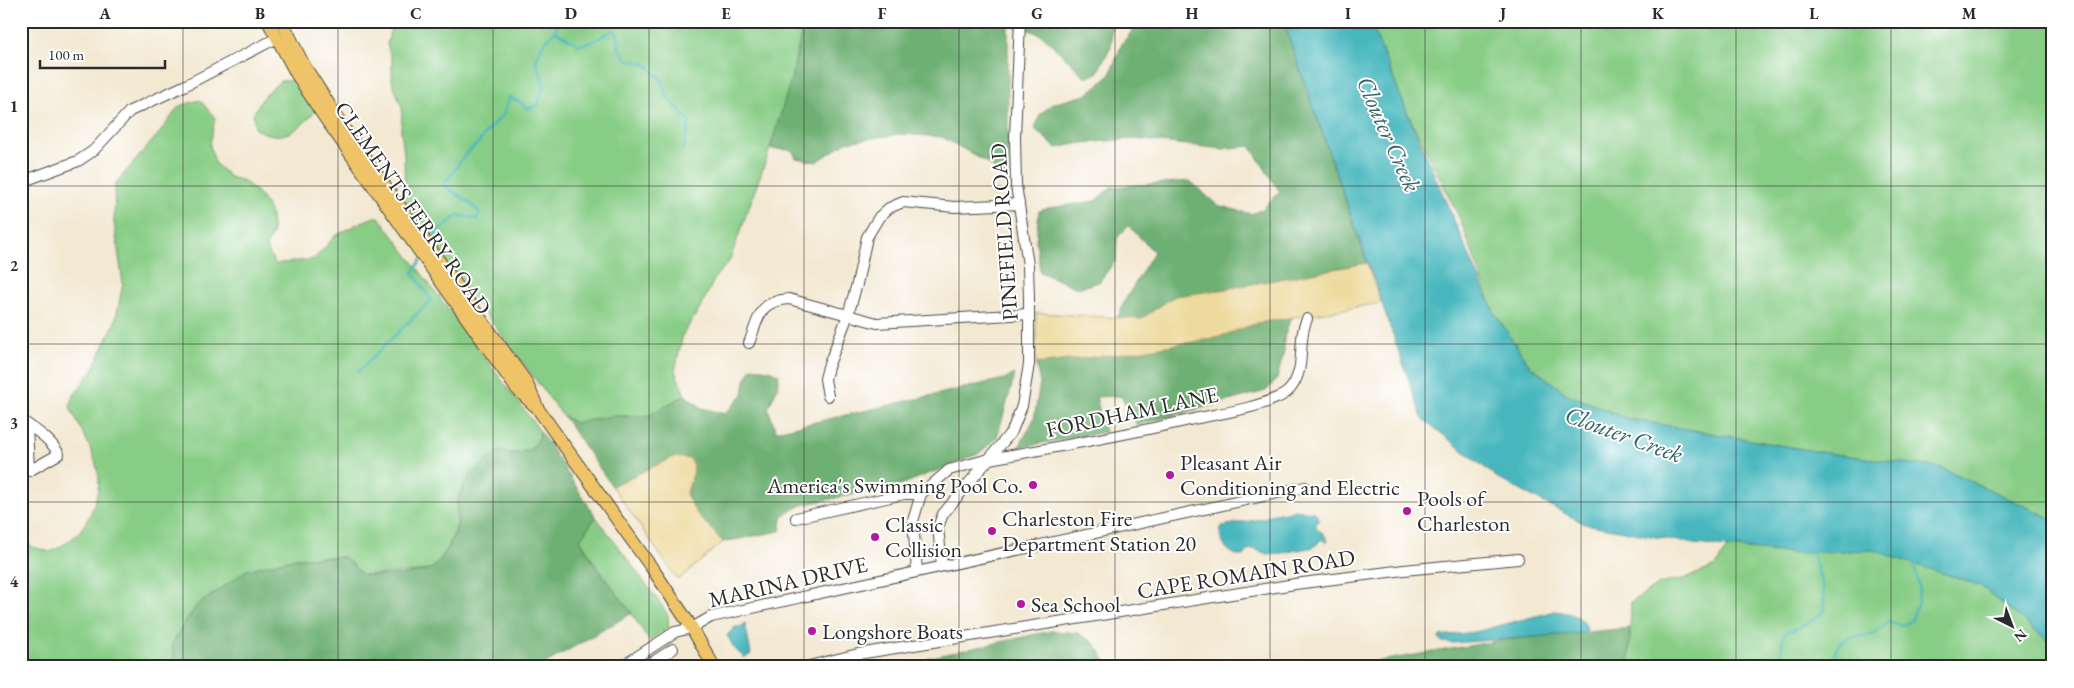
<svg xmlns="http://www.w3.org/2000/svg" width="2074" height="688" font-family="'EB Garamond',serif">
  <rect width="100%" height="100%" fill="#fff"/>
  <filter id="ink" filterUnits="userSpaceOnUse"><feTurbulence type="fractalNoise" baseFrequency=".02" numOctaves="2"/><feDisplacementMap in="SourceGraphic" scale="10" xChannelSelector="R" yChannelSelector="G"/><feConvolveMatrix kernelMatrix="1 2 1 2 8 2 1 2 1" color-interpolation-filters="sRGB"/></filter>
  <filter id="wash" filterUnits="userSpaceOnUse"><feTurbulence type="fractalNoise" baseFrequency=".0096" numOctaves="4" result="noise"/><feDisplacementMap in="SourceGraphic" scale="20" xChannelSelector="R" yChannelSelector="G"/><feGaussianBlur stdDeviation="1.12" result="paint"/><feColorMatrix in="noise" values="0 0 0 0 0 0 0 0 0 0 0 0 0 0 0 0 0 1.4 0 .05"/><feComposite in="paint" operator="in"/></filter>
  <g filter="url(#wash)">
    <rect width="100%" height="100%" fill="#f3e8d1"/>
    <g fill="#88cd86" stroke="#5a7c58">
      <polygon points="401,21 804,21 791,80 770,149 729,262 716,276 699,310 683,334 675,371 685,395 647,416 612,416 575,423 563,416 410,214 405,206 404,153 401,130 402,108 392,81 392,61 387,44 391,28"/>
      <polygon points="1370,21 2053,21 2053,519 1942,468 1819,452 1629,419 1567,394 1529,365 1494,312 1460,219 1407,112"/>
      <path d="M296,80L316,110C297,132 283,143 255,129L253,114L263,97L280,81Z"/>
      <path d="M200,100L215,118L210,145L215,163L230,177L244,181L259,194L270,210L273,233L266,247L275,264L314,259L335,236L357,224L374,217H379L540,431V439L530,450L514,455L457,505V526L446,551L433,568L417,572L363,575L344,557L296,558L247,570L196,607L180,629L174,662L175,667H21V537L33,547L50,552C77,539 87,527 96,498C99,488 100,478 97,468C92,447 79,427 70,407L74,395L93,369L115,322L123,284L114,223L115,184L161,131L179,106Z"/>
      <path d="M596,517L663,607L668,616L669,628L665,635L662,631L649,641C628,605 600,575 580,539Z"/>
      <polygon points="1727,547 1792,553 1800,552 1873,550 1981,586 2052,644 2053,667 1629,667 1631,602 1659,584 1686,578 1716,566"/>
    </g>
    <g fill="#6eb073" stroke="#4c6e4f">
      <polygon points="804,21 1008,21 1008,181 988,163 942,137 900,134 846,142 817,162 796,158 792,150 770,149 791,80"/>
      <polygon points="1025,21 1112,21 1111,46 1097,73 1086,78 1042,35 1024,28"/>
      <polygon points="1153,21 1283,21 1367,263 1220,290 1175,296 1141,319 1117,319 1125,300 1154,252 1129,226 1117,238 1116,260 1099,282 1077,288 1040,272 1036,240 1039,211 1048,208 1095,201 1111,187 1190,181 1217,205 1251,214 1261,210 1280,192 1250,146 1223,149 1134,139 1081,143 1056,148 1035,129 1040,115 1052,104 1086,95 1110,74 1122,44 1138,23"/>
      <polygon points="1291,317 1284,338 1284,352 1277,379 1266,391 1137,425 1121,396 1096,397 1105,432 1019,447 1034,419 1040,383 1036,364 1118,354 1216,338 1257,323"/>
      <polygon points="752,368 771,370 779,375 777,389 768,408 776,431 1004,379 1015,374 997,438 978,454 903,484 802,505 783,515 780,531 723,542 696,513 686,494 694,471 674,457 612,486 563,416 575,423 612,416 647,416 685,395 702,408 725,414 743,394 745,380"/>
      <path d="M540,431L596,517L580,539L594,564L632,613L539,667H175L172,643L196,606L247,570L296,558L344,557L363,575C384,575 412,577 432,568C441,564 455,536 457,526C458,520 456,513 457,506C459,482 480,462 500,451C517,456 539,453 540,431Z"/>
      <polygon points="1630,628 1629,667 1501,667 1501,665 1488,667 1344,667 1504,640"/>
      <polygon points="1051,631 1078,633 1095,644 1110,667 929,667 928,658"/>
    </g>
    <g fill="#eeda9e" stroke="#8c8264">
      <polygon points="1367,263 1381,303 1257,323 1216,338 1118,354 1036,364 1036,313 1141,319 1175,296 1220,290"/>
      <polygon points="674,457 691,459 694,471 686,494 696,513 723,542 678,580 612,486"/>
    </g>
    <g fill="#47b7bd" stroke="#397174">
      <polygon points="1283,21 1370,21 1407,112 1494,312 1529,365 1567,394 1629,419 1819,452 1942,468 2053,519 2053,645 1981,586 1873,550 1792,553 1694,544 1585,524 1499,479 1422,418"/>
      <path d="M1294,510L1315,512L1320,520L1316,524V528L1324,534L1328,541L1326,543L1322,539L1314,547L1282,553L1267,554L1254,549H1249L1244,556C1230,557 1215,540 1222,526L1261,519L1270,515Z"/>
      <path d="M1555,611C1568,613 1582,614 1587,629L1584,633L1453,643L1442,642L1439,638L1440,636L1475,632Z"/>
      <polygon points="745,623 751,654 744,658 734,648 727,635 735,627 742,627"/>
    </g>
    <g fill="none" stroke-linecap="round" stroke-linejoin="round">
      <g stroke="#47b7bd" stroke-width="2.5">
        <polyline points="555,31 579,45 592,42 613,30 618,35 619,48 626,59 646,64 662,80 665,94 690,122 683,149"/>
        <path d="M431,243L438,231L458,215L477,219L480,213C473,202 455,195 444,185L465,155L478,143L489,129L504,114L509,97L522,103L527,109L538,105L544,83L536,62L542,45L555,31L559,21"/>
        <polyline points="358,372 431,300 413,273 421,260"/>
        <path d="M1767,667L1781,654L1784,633C1800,628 1814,622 1825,610L1822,584L1812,553"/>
        <path d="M1835,667V649C1851,632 1855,640 1872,634C1878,631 1883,626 1888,622L1901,626L1911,621L1918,602L1919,589L1914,564"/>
      </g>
    </g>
  </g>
  <g filter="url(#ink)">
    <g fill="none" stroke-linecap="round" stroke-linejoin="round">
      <g stroke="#494744" stroke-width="12">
        <g id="minor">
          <polyline points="21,182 78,161 93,151 130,111 184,86 277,38"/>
          <path d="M749,343C759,318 758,301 789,299L877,323L1029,314"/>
          <polyline points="828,396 825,379 828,367 848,315 857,284 867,237 879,217 889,208 903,202 954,207 1019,204"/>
          <path d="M21,420C36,430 50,439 59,454L29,471L27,424"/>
          <polyline points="796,518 904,494 921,494"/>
          <path d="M942,566L938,527L943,514L989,459C1058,447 1126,435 1194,419C1222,413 1253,409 1279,397C1284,395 1290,390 1293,385C1306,365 1297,339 1307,319"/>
          <polyline points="917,571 913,521 921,494 949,470 989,459 1012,431 1022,406 1029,364 1029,299 1028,265 1016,185 1015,136 1020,21"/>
          <polyline points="621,667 675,632 692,628 711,617 1305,487"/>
          <polyline points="645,667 673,649"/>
          <polyline points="805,667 858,654 1295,584 1404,570 1518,559"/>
        </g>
      </g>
      <g stroke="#494744" stroke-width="14">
        <g id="major">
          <polyline points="268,21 296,73 321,112 517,389 534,405"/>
          <polyline points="282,21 303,64 347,133 526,382 538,409 654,571 692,628 714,667"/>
        </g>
      </g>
      <use href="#minor" stroke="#fff" stroke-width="10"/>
      <use href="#major" stroke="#efc469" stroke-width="12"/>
    </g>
  </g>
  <path fill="none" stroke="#2b2b2b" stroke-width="1" stroke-opacity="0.55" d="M183,21V667M338,21V667M493,21V667M649,21V667M804,21V667M959,21V667M1115,21V667M1270,21V667M1425,21V667M1581,21V667M1736,21V667M1891,21V667M21,186H2053M21,344H2053M21,502H2053"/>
  <g fill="#b5179e" stroke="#fff" stroke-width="2">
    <circle cx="1170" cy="475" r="5"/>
    <circle cx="1033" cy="485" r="5"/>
    <circle cx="1407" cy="511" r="5"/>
    <circle cx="992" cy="531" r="5"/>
    <circle cx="875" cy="537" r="5"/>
    <circle cx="1021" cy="604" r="5"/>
    <circle cx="812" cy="631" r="5"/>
  </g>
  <g text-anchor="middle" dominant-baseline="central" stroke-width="4" stroke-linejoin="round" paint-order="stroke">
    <g font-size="22" fill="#2b2b2b" stroke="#fff">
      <text transform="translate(413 208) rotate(55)">CLEMENTS FERRY ROAD</text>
      <text transform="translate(1004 232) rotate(-94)">PINEFIELD ROAD</text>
      <text transform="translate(1132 412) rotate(-12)">FORDHAM LANE</text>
      <text transform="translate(1246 574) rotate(-9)">CAPE ROMAIN ROAD</text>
      <text transform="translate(788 582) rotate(-13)">MARINA DRIVE</text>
    </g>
    <g font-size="22" fill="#2b2b2b" stroke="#fff" text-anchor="start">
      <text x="1180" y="462">Pleasant Air<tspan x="1180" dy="25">Conditioning and Electric</tspan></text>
      <text x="1023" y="485" text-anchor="end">America's Swimming Pool Co.</text>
      <text x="1417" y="498">Pools of<tspan x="1417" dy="25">Charleston</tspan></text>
      <text x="1002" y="518">Charleston Fire<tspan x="1002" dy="25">Department Station 20</tspan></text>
      <text x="885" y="524">Classic<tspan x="885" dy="25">Collision</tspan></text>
      <text x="1031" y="604">Sea School</text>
      <text x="822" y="631">Longshore Boats</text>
    </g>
    <g font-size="24" font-style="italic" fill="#366365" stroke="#fff">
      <text transform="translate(1389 134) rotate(66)">Clouter Creek</text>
      <text transform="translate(1624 434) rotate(20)">Clouter Creek</text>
    </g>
  </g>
  <rect width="2074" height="688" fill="none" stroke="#fff" stroke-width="55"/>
  <g transform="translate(2012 626) rotate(138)" stroke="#ffffff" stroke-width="4" paint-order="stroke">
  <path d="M0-4L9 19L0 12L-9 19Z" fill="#2b2b2b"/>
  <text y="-8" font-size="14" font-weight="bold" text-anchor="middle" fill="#2b2b2b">N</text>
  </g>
  <path d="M40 60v8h125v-8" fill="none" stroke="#2b2b2b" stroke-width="2.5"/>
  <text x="48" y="60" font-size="15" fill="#2b2b2b" stroke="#ffffff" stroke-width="4" paint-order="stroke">100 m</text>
  <rect x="28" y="28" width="2018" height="632" fill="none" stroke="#2b2b2b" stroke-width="2"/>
  <g font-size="16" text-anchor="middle" font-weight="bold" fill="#2b2b2b">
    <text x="105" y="19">A</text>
    <text x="260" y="19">B</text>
    <text x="416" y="19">C</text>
    <text x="571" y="19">D</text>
    <text x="726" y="19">E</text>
    <text x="882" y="19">F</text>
    <text x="1037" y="19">G</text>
    <text x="1192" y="19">H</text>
    <text x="1348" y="19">I</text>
    <text x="1503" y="19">J</text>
    <text x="1658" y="19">K</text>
    <text x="1814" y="19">L</text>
    <text x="1969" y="19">M</text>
    <text x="14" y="112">1</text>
    <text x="14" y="271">2</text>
    <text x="14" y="429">3</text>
    <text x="14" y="587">4</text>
  </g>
</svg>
